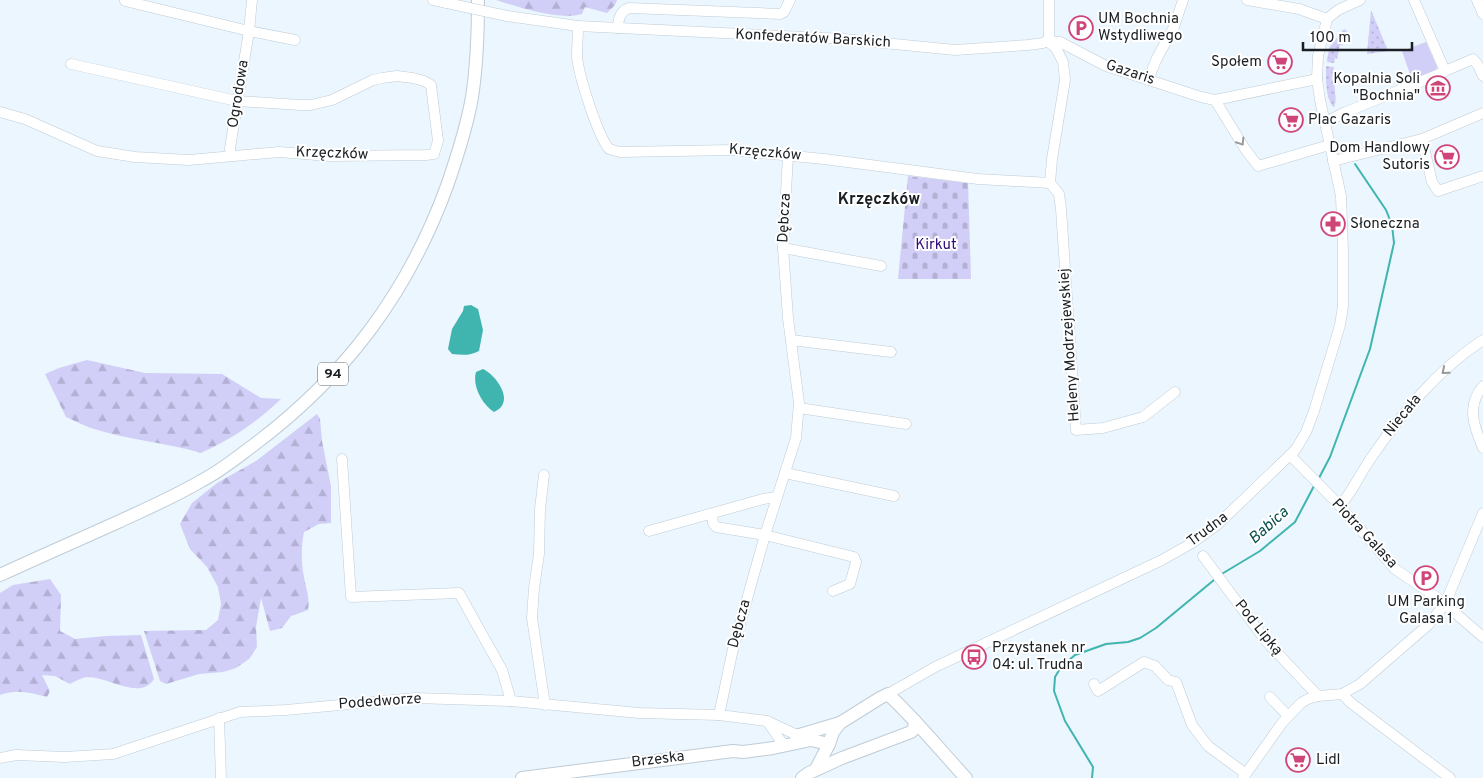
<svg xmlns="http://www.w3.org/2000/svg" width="1483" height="778" font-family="Overpass,sans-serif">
  <defs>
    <pattern id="grass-dots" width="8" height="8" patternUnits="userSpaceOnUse" patternTransform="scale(1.25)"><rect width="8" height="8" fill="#d1cef8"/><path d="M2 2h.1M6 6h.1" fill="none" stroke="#b3b0d4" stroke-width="1.8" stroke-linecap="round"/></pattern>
    <pattern id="forest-firs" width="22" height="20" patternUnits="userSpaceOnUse" patternTransform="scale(1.25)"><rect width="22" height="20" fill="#d1cef8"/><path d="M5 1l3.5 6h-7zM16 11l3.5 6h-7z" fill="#b3b0d4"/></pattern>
    <pattern id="cemetery-stones" width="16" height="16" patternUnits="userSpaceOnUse" patternTransform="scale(1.25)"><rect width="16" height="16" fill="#d1cef8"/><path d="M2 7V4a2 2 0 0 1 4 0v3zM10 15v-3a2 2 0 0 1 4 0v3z" fill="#b3b0d4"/></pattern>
  </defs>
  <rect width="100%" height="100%" fill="#ebf6fe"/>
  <g fill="url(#grass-dots)">
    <polygon points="1371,10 1388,51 1367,54"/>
    <polygon points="1344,29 1347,31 1343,45 1340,45 1337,59 1335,58 1334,63 1327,62 1329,48"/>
    <path d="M1326,66L1334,67L1332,79L1335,80C1333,89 1338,98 1334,107H1333C1325,96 1326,79 1326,66Z"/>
  </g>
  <g fill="url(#forest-firs)">
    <path d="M496,0H617L615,5L607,13L585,7L582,14C560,21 518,7 496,0Z"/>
    <path d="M87,360L145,373L222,374L261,398L281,399C256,423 233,438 201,453C165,442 127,440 91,428C83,425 75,421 66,417L45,374L59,368Z"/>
    <path d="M317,414L320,419L322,441L331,486V523L319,524L304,532C301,546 301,564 304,577C306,589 310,598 308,610L291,616L282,628L270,631L261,598L256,627L257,647L249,659L236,668L223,672L199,674L166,684L160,681L144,631L206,630L218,620L221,604L218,587L207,567L190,549L180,524L192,503L217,483L256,461Z"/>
    <path d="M50,579L61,595L60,631L75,639L106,636L141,635L154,679C140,701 109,677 88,677C82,677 76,681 70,684L55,676L42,675L50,691L47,697C30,692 16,689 0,695V593L13,585Z"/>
  </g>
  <polygon fill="url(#cemetery-stones)" points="908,176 968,183 971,279 898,279"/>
  <polygon fill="#d1cef8" points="1426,42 1437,67 1436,70 1412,80 1402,51"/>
  <g fill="#40b5b0">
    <path d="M471,305L478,309L483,330L479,351C470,356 462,355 452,354L448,349L452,329L463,311L464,306Z"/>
    <path d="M483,369C494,374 511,395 501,407C500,409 497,410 494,412C482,404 472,386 476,372Z"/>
  </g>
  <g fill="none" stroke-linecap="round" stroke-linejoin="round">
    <g stroke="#40b5b0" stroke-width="2">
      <polyline points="1319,478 1330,457 1370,349 1394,243 1392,225 1386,210 1355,164"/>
      <polyline points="1220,575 1260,551 1295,522 1314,486"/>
      <polyline points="1092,778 1093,767 1065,721 1054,691 1055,677 1061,667 1075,655 1106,644 1128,642 1140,638 1156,628 1214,580"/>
    </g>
    <g stroke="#bfccd6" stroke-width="11">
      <g id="minor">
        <polyline points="433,0 447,3"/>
        <polyline points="1247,0 1299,9 1327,19"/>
        <polyline points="1414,0 1445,71"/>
        <polyline points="1477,0 1483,14"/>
        <polyline points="125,1 249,31 295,40"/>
        <polyline points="507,16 578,26 844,39 955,50 1028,45 1043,43 1047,41 1060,42 1106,66 1201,97 1215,100 1317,79"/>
        <path d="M578,26C578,36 577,47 577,57C579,76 597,134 609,149L620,152L732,150L824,159L978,179L1050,183"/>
        <path d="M618,28C618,20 620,11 629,8L780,14L784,12L790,0"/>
        <polyline points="1047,41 1056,48 1063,62 1065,80 1052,159 1050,183"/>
        <polyline points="1047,41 1049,37 1049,0"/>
        <polyline points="1148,80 1157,58 1174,27 1183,0"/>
        <polyline points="1215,100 1245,149 1258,166 1329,145"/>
        <polyline points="0,112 25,119 97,151 135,157 189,160 279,152 329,156 426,155 434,154 438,141 431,85 424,81 413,78 397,76 382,78 373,80 332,100 311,105 300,105 237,101 71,64"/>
        <path d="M1324,122C1332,120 1338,115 1346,112L1442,73L1445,71L1473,59L1478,65L1483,76"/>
        <polyline points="1422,139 1432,182 1438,191 1483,176"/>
        <polyline points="231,156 230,148 249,31 252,0"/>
        <polyline points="1333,161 1422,139 1483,113"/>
        <polyline points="1050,183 1059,194 1061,209 1076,430 1103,428 1143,417 1175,392"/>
        <polyline points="783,248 881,266"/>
        <polyline points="791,340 891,352"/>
        <path d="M1483,386C1466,406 1474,427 1483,448"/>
        <polyline points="799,408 906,424"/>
        <polyline points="1290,455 1340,506 1395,569 1439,599 1483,637"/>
        <polyline points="342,459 351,597 459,593 502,670 511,701"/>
        <polyline points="785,473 894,496"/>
        <polyline points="544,475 540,509 539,554 534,588 532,618 545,705"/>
        <path d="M1340,506C1352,492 1360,474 1371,458C1402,413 1436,371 1483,340"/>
        <polyline points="712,514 713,523 716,527 765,535 854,557 856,562 850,584 833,591"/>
        <polyline points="649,531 763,499 777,497"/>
        <polyline points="1203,556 1266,641 1318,696"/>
        <polyline points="1094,684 1098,691 1144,662 1155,666 1168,680 1176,682 1192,725 1208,746 1246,774"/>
        <polyline points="888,694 935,667 1162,560 1192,543 1217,525 1290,455 1296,449 1306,432 1314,411 1335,342 1340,325 1343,306 1343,251 1341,196 1320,100 1317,79 1318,56 1327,19 1338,10 1360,0"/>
        <polyline points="1342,694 1351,703 1450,778"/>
        <polyline points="1270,697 1288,716"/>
        <polyline points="719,715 733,649 765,535 796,438 799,403 788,318 783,248 788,155"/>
        <polyline points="219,718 221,778"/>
        <polyline points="767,721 780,740 786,746"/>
        <polyline points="0,758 16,755 65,757 113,754 240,712 286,710 415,698 511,701 639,713 719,715 767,721 797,735"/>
        <polyline points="1243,778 1282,723 1301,703 1308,699 1318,696 1342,694 1360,684 1428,625 1445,604 1483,513"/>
      </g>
    </g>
    <g stroke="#bfccd6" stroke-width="14">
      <g id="major">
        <path d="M0,575C39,557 78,540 118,522C146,509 174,497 201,481C219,472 235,459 251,447C344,378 407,295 447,186C457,157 467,127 472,97C477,65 478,32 478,0"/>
        <polyline points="796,736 840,723"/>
        <path d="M816,769L829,744L833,732L840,723L880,698L888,694C916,720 940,750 966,778"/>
        <polyline points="522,778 733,751 743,752 773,748 811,740 829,744"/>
        <polyline points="802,778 809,773 842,758 911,732 914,729 915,721"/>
      </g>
    </g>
    <use href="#minor" stroke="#fff" stroke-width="10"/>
    <use href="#major" stroke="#fff" stroke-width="12"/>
    <g stroke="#bfccd6" stroke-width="11" stroke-linecap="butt">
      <polyline id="minor-bridge" points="447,3 507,16"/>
    </g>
    <use href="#minor-bridge" stroke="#fff" stroke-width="10"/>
  </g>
  <defs><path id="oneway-chevron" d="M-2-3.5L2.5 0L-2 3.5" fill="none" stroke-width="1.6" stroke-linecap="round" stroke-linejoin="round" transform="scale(1.25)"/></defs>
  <g stroke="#989a9c">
    <use href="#oneway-chevron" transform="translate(1241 142) rotate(57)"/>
    <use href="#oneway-chevron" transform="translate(1445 371) rotate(140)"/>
  </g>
  <defs>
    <g id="parking-ring" transform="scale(1.25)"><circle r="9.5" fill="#fff" stroke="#cf4479" stroke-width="1.5"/><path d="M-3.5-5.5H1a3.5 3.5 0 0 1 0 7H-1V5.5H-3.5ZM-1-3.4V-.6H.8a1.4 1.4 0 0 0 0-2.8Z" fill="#cf4479"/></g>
    <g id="supermarket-ring" transform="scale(1.25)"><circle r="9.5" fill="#fff" stroke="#cf4479" stroke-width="1.5"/><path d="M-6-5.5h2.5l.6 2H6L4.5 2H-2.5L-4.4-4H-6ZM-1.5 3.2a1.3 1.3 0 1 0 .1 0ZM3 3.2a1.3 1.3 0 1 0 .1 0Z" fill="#cf4479"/></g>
    <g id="museum-ring" transform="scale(1.25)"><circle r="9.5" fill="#fff" stroke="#cf4479" stroke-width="1.5"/><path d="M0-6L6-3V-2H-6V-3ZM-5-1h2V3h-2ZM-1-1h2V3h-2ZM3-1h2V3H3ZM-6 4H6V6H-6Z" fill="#cf4479"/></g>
    <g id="pharmacy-ring" transform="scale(1.25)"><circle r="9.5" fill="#fff" stroke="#cf4479" stroke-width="1.5"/><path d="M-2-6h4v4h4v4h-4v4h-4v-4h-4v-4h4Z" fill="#cf4479"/></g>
    <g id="bus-ring" transform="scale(1.25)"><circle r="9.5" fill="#fff" stroke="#cf4479" stroke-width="1.5"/><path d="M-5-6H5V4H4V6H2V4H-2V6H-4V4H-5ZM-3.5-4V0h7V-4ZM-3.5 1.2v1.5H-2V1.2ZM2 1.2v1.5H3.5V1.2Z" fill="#cf4479"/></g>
  </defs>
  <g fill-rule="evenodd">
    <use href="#parking-ring" x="1081" y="28"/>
    <use href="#supermarket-ring" x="1280" y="62"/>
    <use href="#museum-ring" x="1438" y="88"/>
    <use href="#supermarket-ring" x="1291" y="120"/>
    <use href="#supermarket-ring" x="1447" y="157"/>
    <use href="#pharmacy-ring" x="1333" y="224"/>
    <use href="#parking-ring" x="1426" y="578"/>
    <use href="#bus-ring" x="974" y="657"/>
    <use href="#supermarket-ring" x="1298" y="760"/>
  </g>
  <g text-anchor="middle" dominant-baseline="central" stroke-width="4" stroke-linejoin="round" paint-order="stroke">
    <rect fill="#fff" stroke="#5f6265" stroke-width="1" x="318" y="362.5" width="30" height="23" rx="4"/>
    <g font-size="14" font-weight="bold" fill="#1a1f23">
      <text x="333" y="374">94</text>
    </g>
    <g font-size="15" fill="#1a1f23" stroke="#fff" text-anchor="start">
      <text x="1098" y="19">UM Bochnia<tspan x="1098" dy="17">Wstydliwego</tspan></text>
      <text x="1262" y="62" text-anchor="end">Społem</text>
      <text x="1420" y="79" text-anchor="end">Kopalnia Soli<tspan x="1420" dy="17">"Bochnia"</tspan></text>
      <text x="1308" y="120">Plac Gazaris</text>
      <text x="1430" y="148" text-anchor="end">Dom Handlowy<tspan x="1430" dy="17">Sutoris</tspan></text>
      <text x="1350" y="224">Słoneczna</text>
      <text x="1426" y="602" text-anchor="middle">UM Parking<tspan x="1426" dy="17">Galasa 1</tspan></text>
      <text x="992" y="648">Przystanek nr<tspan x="992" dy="17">04: ul. Trudna</tspan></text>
      <text x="1316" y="760">Lidl</text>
    </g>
    <g font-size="15" fill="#1a1f23" stroke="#fff">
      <text transform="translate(813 39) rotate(3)">Konfederatów Barskich</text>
      <text transform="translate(1130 73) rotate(18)">Gazaris</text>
      <text transform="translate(239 94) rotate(-81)">Ogrodowa</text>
      <text transform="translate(765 153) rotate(5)">Krzęczków</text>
      <text transform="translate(332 154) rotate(2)">Krzęczków</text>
      <text transform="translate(785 218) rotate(-87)">Dębcza</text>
      <text transform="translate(1070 345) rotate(-94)">Heleny Modrzejewskiej</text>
      <text transform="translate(1403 416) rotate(-51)">Niecała</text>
      <text transform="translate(1208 530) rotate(-37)">Trudna</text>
      <text transform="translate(1364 534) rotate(47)">Piotra Galasa</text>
      <text transform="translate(740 624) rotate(-75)">Dębcza</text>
      <text transform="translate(1258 628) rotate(51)">Pod Lipką</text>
      <text transform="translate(380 702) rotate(-4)">Podedworze</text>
      <text transform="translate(658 760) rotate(-7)">Brzeska</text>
    </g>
    <g font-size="15" fill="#320e78" stroke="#fff">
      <text x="936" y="245">Kirkut</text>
    </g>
    <g font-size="16" font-weight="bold" fill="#1a1f23" stroke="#fff">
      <text x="879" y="200">Krzęczków</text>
    </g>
    <g font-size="16" font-style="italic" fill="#084f4c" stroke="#fff">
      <text transform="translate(1269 526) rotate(-42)">Babica</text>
    </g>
  </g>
  <path d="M1303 42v8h109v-8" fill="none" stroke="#1a1f23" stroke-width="2.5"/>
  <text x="1310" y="42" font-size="15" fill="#1a1f23" stroke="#ffffff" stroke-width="4" paint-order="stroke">100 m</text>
</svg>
